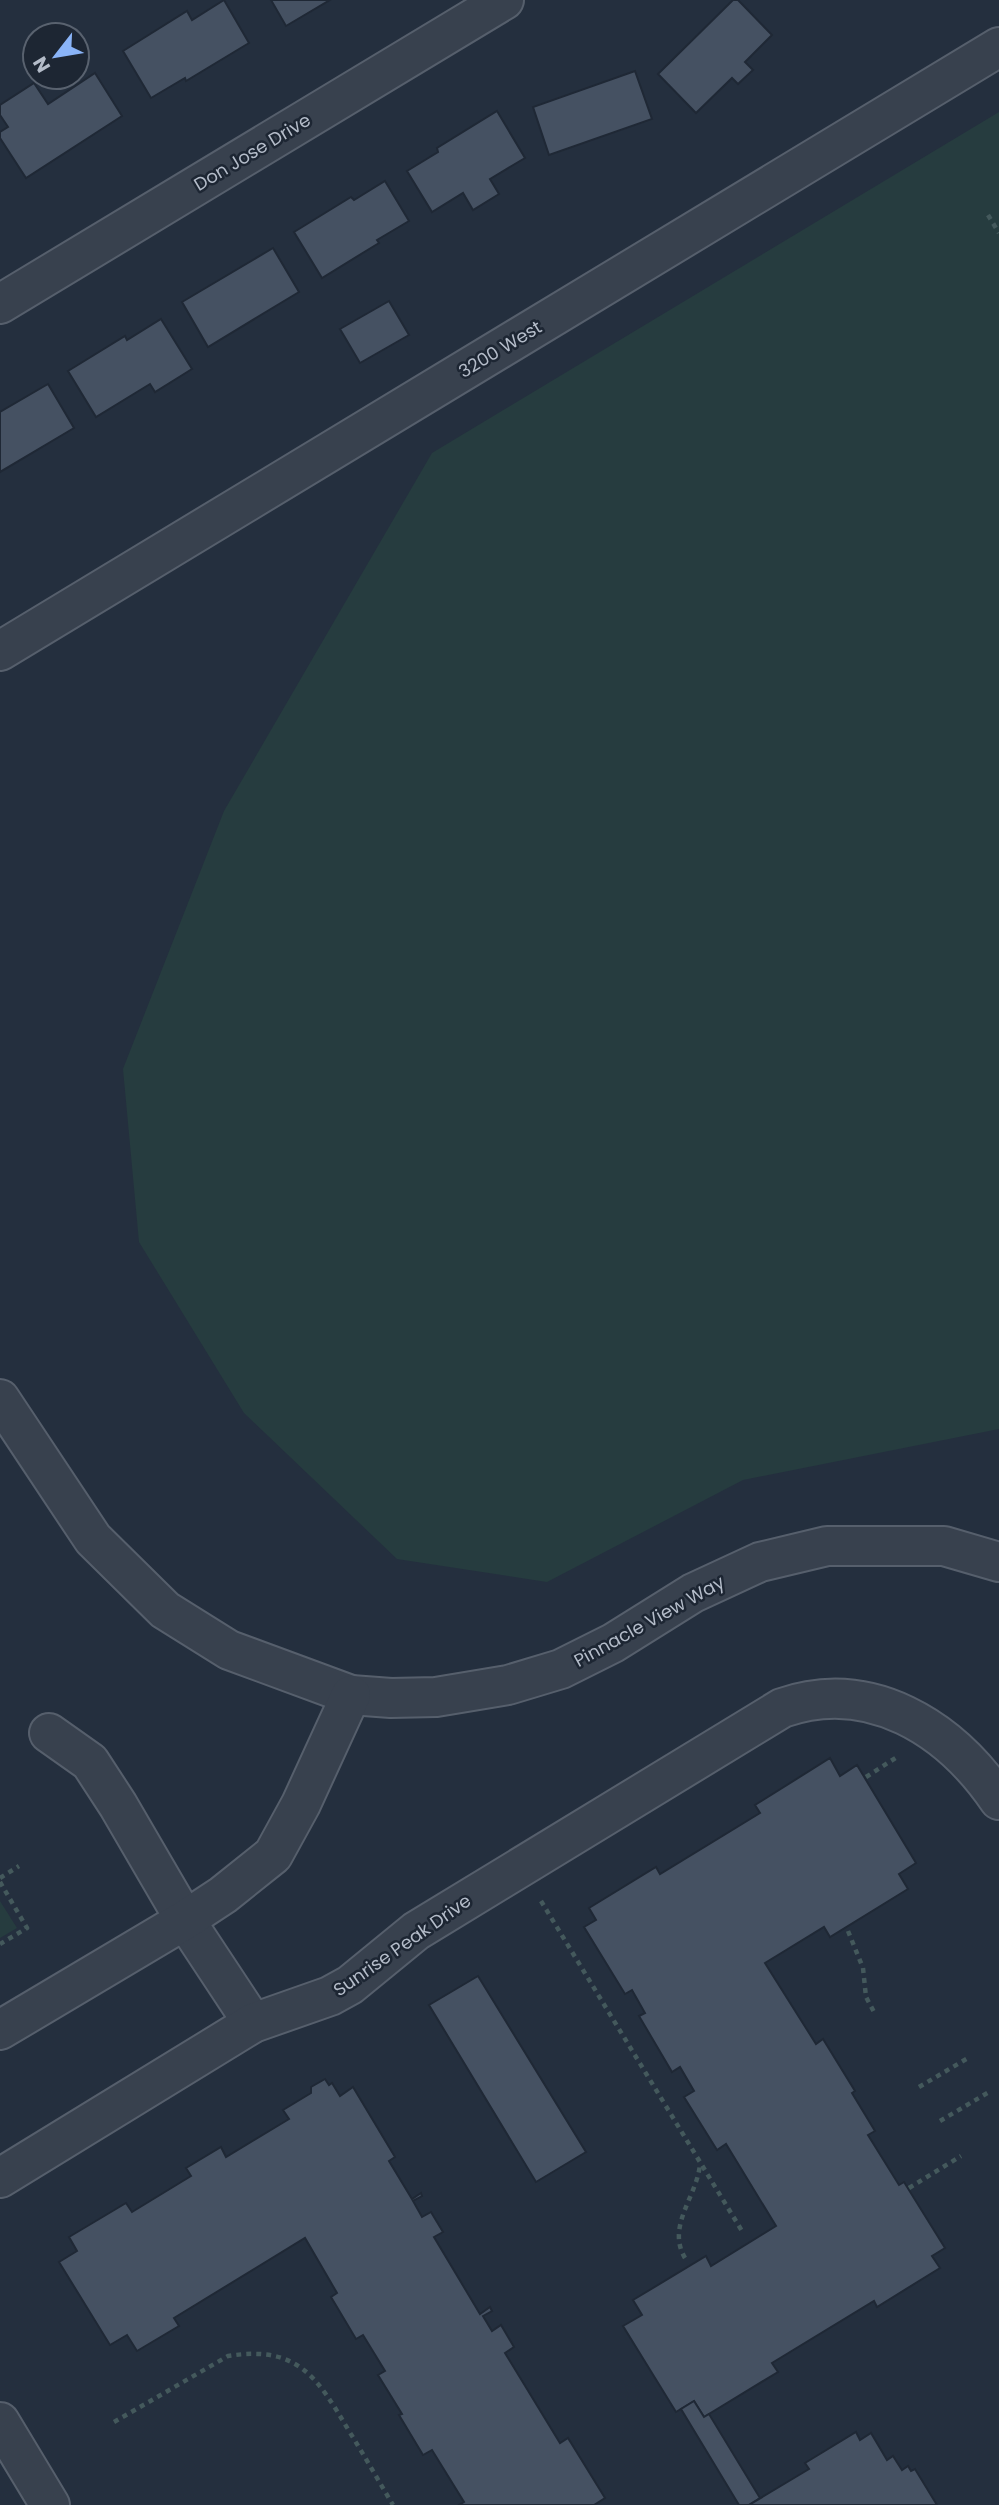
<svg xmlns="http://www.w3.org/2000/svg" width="999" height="2505" font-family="Poppins,sans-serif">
  <rect width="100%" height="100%" fill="#242f3e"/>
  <g fill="#263c3f">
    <polygon points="999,112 999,1429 743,1480 547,1582 397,1559 244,1413 139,1242 123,1069 224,811 432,453"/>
    <polygon points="0,1901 17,1928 0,1938"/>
  </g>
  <g fill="#455162" stroke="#1f2835" stroke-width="2">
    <polygon points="224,0 249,43 186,81 185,78 151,98 123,51 187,11 192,20"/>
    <polygon points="271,0 330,0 286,26"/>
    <polygon points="733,0 738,0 772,35 745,62 753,70 738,84 732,78 696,113 658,74"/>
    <polygon points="635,71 652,119 549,155 533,107"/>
    <polygon points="95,73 122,116 26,178 0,138 0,132 8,127 0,115 0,105 34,83 48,104"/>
    <polygon points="497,111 525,158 490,179 499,194 473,210 463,193 432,212 407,171 438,152 437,148"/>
    <polygon points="385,181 409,221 377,240 379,243 322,278 294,232 351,197 354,200"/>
    <polygon points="273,248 299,292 208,347 182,302"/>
    <polygon points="389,301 409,335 360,363 340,329"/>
    <polygon points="161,319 192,369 155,392 150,384 96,417 68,371 125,336 127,340"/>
    <polygon points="48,384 74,428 0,472 0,412"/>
    <polygon points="830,1758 840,1776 857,1765 916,1863 899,1874 908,1889 830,1937 824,1927 765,1963 816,2044 823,2039 855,2091 852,2093 875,2131 868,2135 899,2185 904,2182 945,2248 932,2256 940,2268 877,2307 874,2301 772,2363 778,2372 704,2417 694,2401 676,2412 623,2326 642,2315 633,2300 706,2256 711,2266 776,2226 726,2144 717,2150 684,2097 694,2091 680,2067 672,2072 639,2016 645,2013 632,1990 625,1994 584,1927 596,1920 589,1908 656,1867 660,1874 760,1813 755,1805"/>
    <polygon points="478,1976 586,2152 536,2182 429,2005"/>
    <polygon points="325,2079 329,2085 332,2083 340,2096 353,2087 395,2157 389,2161 412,2199 421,2193 422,2196 413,2201 422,2217 431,2212 443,2232 434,2237 480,2314 490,2307 492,2311 483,2316 492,2331 501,2325 514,2347 505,2353 560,2443 568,2438 605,2498 594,2505 459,2505 464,2502 432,2450 423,2455 399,2415 402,2414 378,2375 385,2371 363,2335 356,2339 331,2297 337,2293 305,2238 174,2318 179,2326 137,2351 127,2335 110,2345 59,2262 77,2251 69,2237 126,2203 132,2212 191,2176 186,2168 221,2147 226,2157 289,2119 283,2110 311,2093 311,2087"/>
    <polygon points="694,2401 704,2417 709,2414 760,2498 749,2505 739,2505 681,2409"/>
    <polygon points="856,2432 860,2440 871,2433 887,2460 893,2456 902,2470 908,2466 911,2471 915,2469 937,2505 749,2505 809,2469 805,2463"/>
  </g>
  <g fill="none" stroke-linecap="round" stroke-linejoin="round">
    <g stroke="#565f6c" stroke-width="42">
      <g id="minor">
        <polyline points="0,304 504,0"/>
        <polyline points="0,651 999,47"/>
        <polyline points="0,1399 93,1539 165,1610 229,1650 351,1695 391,1698 436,1697 508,1685 561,1669 613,1643 693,1593 760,1562 827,1546 944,1546 999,1562"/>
        <polyline points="49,1733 90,1762 118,1805 185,1920 253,2023"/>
        <polyline points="0,2030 185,1920 223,1895 273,1855 301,1804 351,1695"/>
        <path d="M0,2178L253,2023L330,1996L350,1985L416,1931L782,1708C870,1677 950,1728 999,1800"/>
        <polyline points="0,2422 50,2505"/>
      </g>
    </g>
    <g stroke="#44595c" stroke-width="4.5" stroke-dasharray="5 5" stroke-linecap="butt">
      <polyline points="988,215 999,233"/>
      <polyline points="866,1777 897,1757"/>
      <polyline points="0,1878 19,1866"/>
      <polyline points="0,1882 27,1928 0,1944"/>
      <polyline points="541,1901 742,2231"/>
      <polyline points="848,1931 863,1968 866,1997 874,2012"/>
      <polyline points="919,2087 968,2058"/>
      <polyline points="940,2121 989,2092"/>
      <polyline points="909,2188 961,2156"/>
      <path d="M685,2258C666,2226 697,2197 700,2164"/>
      <path d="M114,2422L228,2356C298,2345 317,2377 349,2431C364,2455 378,2480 393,2505"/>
    </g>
    <use href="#minor" stroke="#38414e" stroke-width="38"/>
  </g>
  <g text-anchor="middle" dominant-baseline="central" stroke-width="5" stroke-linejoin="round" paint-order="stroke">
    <g font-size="18" fill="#b4bcc9" stroke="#1d2633">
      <text transform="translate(252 152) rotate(-31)">Don Jose Drive</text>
      <text transform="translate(500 349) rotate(-31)">3200 West</text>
      <text transform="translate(649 1621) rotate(-29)">Pinnacle View Way</text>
      <text transform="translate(402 1945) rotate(-35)">Sunrise Peak Drive</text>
    </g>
  </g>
  <g transform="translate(56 56) rotate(239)"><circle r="33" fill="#1d2633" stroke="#59626f" stroke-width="2"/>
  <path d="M0-5L12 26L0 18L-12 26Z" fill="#8ab4f8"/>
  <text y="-10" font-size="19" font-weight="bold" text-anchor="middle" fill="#b4bcc9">N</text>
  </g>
</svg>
